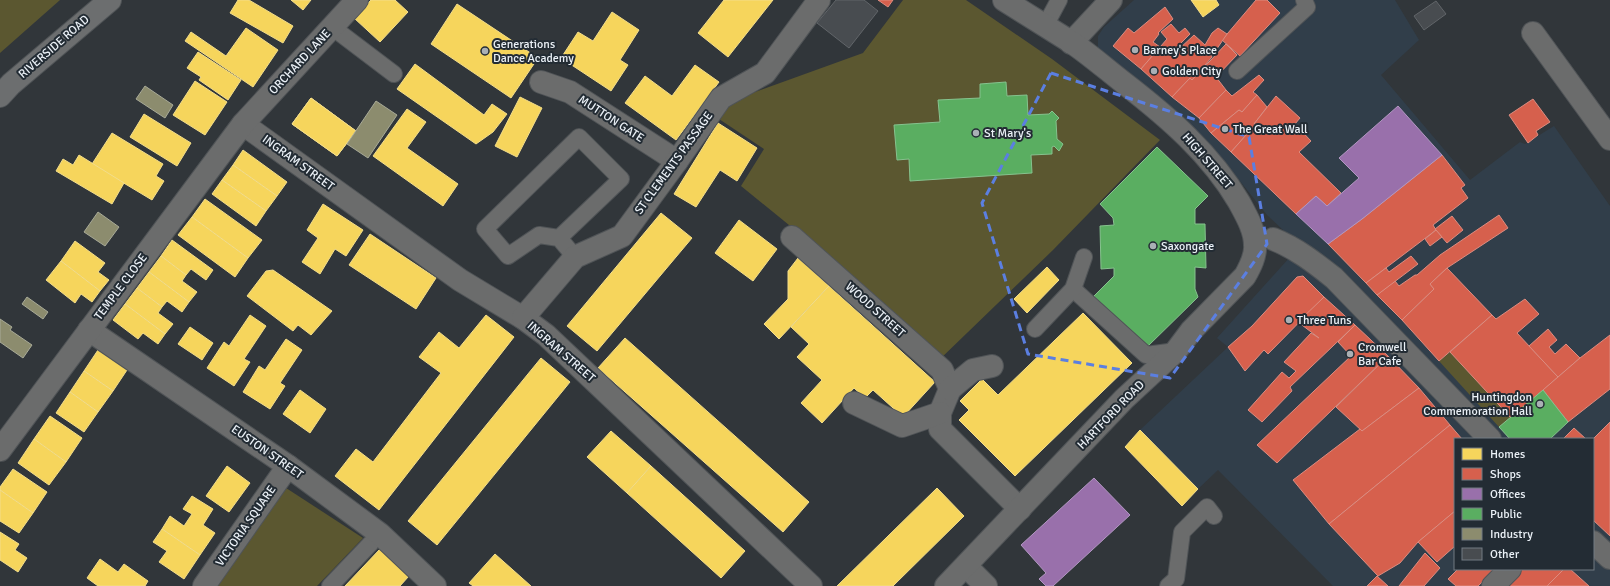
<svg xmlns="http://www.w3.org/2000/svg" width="1610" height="586" font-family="Signika,sans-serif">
  <rect width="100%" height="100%" fill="#31363a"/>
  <path fill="#313e4a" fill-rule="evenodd" d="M1134,0H1395L1419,40L1381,75L1470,180L1520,142L1525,144L1554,126L1610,206V586H1333L1218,470L1198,489L1140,430L1228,347L1217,338L1300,246L1267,215L1220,156L1098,49V36L1104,27ZM1455,439H1593V569H1455Z"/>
  <g fill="#5b5730">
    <polygon points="0,0 60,0 0,53"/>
    <polygon points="903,0 966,0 1052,59 1160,140 1053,250 938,361 789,225 741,186 764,149 719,119 730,101 863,53"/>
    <polygon points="1450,352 1511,418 1499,427 1439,361"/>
    <polygon points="283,486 363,538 317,586 214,586"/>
  </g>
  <g fill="#f6d55c" stroke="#f3dd8a">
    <polygon points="238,0 249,0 293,26 283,43 230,13"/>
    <polygon points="291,0 311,0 303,10"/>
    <polygon points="371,0 395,0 408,12 380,42 354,18"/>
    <polygon points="724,0 773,0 728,57 698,33"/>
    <polygon points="1191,0 1216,0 1219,5 1203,17"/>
    <polygon points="457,4 538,58 511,98 431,44"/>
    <polygon points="612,12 639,30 620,60 628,65 611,91 561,58 578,32 593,41"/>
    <polygon points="246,28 278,50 253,87 185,41 191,32 226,56"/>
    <polygon points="198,52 241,80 228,100 199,80 201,77 187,68"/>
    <polygon points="415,64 484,115 492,104 507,114 493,132 476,144 397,89"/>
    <polygon points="695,65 719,82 676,140 625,103 645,76 672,96"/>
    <polygon points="195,81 227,102 205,135 173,115"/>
    <polygon points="520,97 542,108 517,157 495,146"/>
    <polygon points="311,98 356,131 337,156 292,124"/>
    <polygon points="311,98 356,131 337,156 292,124"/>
    <polygon points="407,109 426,122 407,148 458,184 443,206 373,156"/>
    <polygon points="144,114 191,143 177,166 130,137"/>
    <polygon points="718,123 757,148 737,181 720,170 696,207 674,194"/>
    <polygon points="112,133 163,164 156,176 164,181 152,200 92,164"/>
    <polygon points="243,150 287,182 277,196 233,165"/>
    <polygon points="79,155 124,183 112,204 56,171 63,159 73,165"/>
    <polygon points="233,165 277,196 266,211 222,180"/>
    <polygon points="222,180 266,211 256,226 212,194"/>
    <polygon points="205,199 262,240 248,258 192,217"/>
    <polygon points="323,204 363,230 346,256 335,249 320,274 302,262 318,238 307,230"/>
    <polygon points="661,213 692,238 597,351 567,326"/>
    <polygon points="192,217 248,258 235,277 178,235"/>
    <polygon points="739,220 777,249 753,281 715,253"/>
    <polygon points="370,234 436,278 416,309 349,265"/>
    <polygon points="172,240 213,270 206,280 191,269 186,275 161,256"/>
    <polygon points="75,241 105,263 98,272 109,280 100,291 61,261"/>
    <polygon points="161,256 186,275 182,281 197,292 189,302 149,272"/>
    <polygon points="798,258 829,286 779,339 764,324 788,299 788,271"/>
    <polygon points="61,261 100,291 92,302 81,294 75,303 46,280"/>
    <polygon points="1047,267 1059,280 1027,313 1014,299"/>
    <polygon points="273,270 332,311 311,335 298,325 293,331 247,296 266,271"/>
    <polygon points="149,272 189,302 182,312 167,301 162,307 137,288"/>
    <polygon points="829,286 935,382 903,417 873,390 865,398 854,388 822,423 801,403 822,380 797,357 809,344 791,327"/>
    <polygon points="137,288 162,307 158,313 173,324 165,334 125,304"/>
    <polygon points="125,304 165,334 158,344 143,333 138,339 113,320"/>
    <polygon points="1083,313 1132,363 1015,476 959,420 969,410 960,401 982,379 998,395"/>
    <polygon points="250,315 266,326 244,359 250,362 234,386 207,368 224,342 229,346"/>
    <polygon points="486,315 514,337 379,510 335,476 356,449 373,462 441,373 419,357 439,332 459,348"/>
    <polygon points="190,327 213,343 202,360 178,344"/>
    <polygon points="625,338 809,502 783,532 598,368"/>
    <polygon points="286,339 302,350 280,383 285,386 270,409 243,392 259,366 265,370"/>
    <polygon points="98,350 127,370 113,391 84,371"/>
    <polygon points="541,358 570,382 437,545 408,521"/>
    <polygon points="84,371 113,391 98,412 70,392"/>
    <polygon points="300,390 326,409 310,433 283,414"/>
    <polygon points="70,392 98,412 84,432 56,413"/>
    <polygon points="50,416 82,438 66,462 34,439"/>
    <polygon points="1140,430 1198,489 1182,506 1125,447"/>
    <polygon points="611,431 651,466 627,493 587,457"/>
    <polygon points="34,439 66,462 49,485 18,463"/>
    <polygon points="227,466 250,483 229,512 206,496"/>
    <polygon points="651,466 745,551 721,578 627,493"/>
    <polygon points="13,469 47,492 33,513 0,490 0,487"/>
    <polygon points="937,488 964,516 893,586 837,586"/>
    <polygon points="0,490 33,513 19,533 0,521"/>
    <polygon points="192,496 213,509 203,525 215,533 200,555 162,529 170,516 184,526 192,514 183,509"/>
    <polygon points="162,529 200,555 184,579 159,562 167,551 153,542"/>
    <polygon points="0,532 19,544 15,550 27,558 18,572 0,560"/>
    <polygon points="380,549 409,576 400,586 345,586"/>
    <polygon points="495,554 531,586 473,586 469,583"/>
    <polygon points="100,559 118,572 124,564 148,581 145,586 98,586 87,578"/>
  </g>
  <g fill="#d6604d" stroke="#dc8c80">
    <polygon points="878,0 893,0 888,7"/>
    <polygon points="1256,0 1267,0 1280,13 1240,56 1222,40"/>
    <polygon points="1165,7 1173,19 1158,33 1159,34 1153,42 1160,47 1141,69 1113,46 1128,28 1134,33"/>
    <polygon points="1171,24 1179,33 1185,28 1190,34 1176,48 1178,50 1194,35 1205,45 1212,33 1218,28 1227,34 1214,53 1207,48 1212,57 1192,80 1190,78 1172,97 1141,69 1167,39 1161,32"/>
    <polygon points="1226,44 1237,55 1216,77 1226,90 1199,118 1172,97 1190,78 1192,80"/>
    <polygon points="1259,75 1264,80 1253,92 1257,95 1242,112 1239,110 1211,133 1199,118 1226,90 1232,96"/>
    <polygon points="1257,95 1267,107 1254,124 1255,125 1231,152 1211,133 1239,110 1242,112"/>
    <polygon points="1276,96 1300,118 1295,124 1311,141 1299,152 1341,193 1327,206 1316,196 1296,214 1231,152 1255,125 1254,124"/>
    <polygon points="1533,99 1550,122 1536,131 1538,135 1528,143 1509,115"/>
    <polygon points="1442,155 1465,185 1461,188 1468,198 1433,225 1436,230 1366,283 1328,244 1362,219"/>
    <polygon points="1499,215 1508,228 1447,268 1430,284 1434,289 1402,320 1377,295 1395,281 1399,286 1415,275 1417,275 1440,255"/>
    <polygon points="1452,216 1463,230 1447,243 1435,229"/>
    <polygon points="1436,230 1442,237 1430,246 1425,239"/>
    <polygon points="1411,256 1418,264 1377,295 1366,283 1386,268 1389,272"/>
    <polygon points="1447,268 1492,315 1439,361 1402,320 1434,289 1430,284"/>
    <polygon points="1303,276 1324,297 1268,354 1264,350 1245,371 1228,347 1252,326 1297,277"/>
    <polygon points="1324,297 1355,325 1290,387 1292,391 1262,422 1248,410 1282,372 1289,378 1296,371 1284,362 1311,333 1319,338 1298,322"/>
    <polygon points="1525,299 1539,314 1517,333 1558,377 1511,418 1450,352 1492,315 1496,319"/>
    <polygon points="1355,325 1388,356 1277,463 1257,445 1351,356 1338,342"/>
    <polygon points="1548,329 1557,340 1549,347 1555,354 1566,344 1580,358 1558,377 1529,346"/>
    <polygon points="1610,335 1610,389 1568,422 1543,390 1580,358"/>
    <polygon points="1388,356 1419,388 1362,431 1336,407"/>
    <polygon points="1419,388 1450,425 1329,524 1293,480 1360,429 1362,431"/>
    <polygon points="1610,422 1610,536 1593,520 1593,439"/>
    <polygon points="1450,425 1462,439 1455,439 1455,511 1418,542 1400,563 1378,576 1329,524"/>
    <polygon points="1574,428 1586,439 1563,439"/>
    <polygon points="1455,511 1455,546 1437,562 1418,542"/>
    <polygon points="1425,553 1440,568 1424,586 1399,586"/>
    <polygon points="1458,569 1496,569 1478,586 1456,586 1448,579"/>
    <polygon points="1517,569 1564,569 1547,586 1502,586"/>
    <polygon points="1564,569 1570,569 1589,586 1547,586"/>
    <polygon points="1377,576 1388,586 1367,586"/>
  </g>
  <g fill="#9970ab" stroke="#b297c2">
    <polygon points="1398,106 1442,155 1362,219 1328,244 1296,214 1316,196 1327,206 1359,178 1339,158"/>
    <polygon points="1094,478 1130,515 1053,586 1046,586 1039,579 1046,573 1021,545"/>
  </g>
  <g fill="#5aae61" stroke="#86c28e">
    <polygon points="1006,82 1007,96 1027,95 1028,115 1049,114 1052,111 1059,118 1056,121 1057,139 1063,144 1059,151 1054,146 1052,147 1052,154 1031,155 1032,173 910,181 909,159 897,160 894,125 940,122 938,100 980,98 980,84"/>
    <polygon points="1157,147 1208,196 1195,209 1195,224 1205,224 1206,268 1195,267 1195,289 1198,297 1146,348 1094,296 1114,276 1114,268 1101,269 1100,226 1114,225 1113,218 1100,204"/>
    <polygon points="1543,390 1568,422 1550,439 1510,439 1499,427"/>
  </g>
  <g fill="#8c8c6e" stroke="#a8aa97">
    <polygon points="145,86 173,105 165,118 136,99"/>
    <polygon points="376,101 397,115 368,158 347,144"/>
    <polygon points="98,212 119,227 105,246 84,232"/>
    <polygon points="27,297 48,312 43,319 22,304"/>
    <polygon points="0,319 12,327 10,330 32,345 23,358 0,342"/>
  </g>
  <g fill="#484c50" stroke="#616569">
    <polygon points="836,0 864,0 878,11 849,48 817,23"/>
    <polygon points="1436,1 1446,14 1424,30 1414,16"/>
  </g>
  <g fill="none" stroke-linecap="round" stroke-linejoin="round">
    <g stroke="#505457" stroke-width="18">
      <g id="service">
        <polyline points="1045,26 1059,0"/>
        <polyline points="332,27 394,74"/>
        <polyline points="1237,71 1307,7 1304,0"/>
        <polyline points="559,238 621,179 579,137 485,229 508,256 539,235 559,238 575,257"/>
        <polyline points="1073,289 1146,355 1176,351"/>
        <polyline points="1035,329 1073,289 1084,257"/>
        <polyline points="330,586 371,543"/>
        <polyline points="1168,586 1176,579 1182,532 1207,507 1214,516"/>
      </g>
    </g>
    <g stroke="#505457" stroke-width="24">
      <g id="pedestrian">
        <path d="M1273,239C1296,248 1315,263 1334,278L1490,439"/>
        <polyline points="1593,542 1610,558"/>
        <polyline points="1493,586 1510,569"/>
      </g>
    </g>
    <g stroke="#505457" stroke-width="24">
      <g id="minor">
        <polyline points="1533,33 1610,139"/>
        <polyline points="1071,43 1111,0"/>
        <polyline points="541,82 570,92 677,161"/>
        <polyline points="243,124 460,280 523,318 546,335 811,586"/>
        <polyline points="792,237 942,370 950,389 940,413 940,429 1020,509"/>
        <polyline points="523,318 575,257 622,236 677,161 721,98 765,73 819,0"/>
        <polyline points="89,330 288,466 380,534 435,586"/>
        <polyline points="950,389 973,370 992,366"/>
        <polyline points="854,403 902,426 940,413"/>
        <polyline points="0,450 243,124 357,0"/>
        <polyline points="966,566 986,586"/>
        <polyline points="204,586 288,466"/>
        <path d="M946,586L1124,399L1176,351L1191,331L1245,276C1250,267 1256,256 1255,245C1255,230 1246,215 1239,202C1211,154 1168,117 1124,83C1106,69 1089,54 1071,42C1049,28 1026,14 1004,0"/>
      </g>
    </g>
    <g stroke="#505457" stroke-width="24">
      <polyline id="secondary" points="0,96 11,84 110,0"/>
    </g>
    <use href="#service" stroke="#6b6c6c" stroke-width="16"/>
    <use href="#pedestrian" stroke="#6b6c6c" stroke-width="22"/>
    <use href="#minor" stroke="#6b6c6c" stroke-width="22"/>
    <use href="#secondary" stroke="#6c6e6f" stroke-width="22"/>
  </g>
  <path fill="none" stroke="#5b7fe1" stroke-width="3" stroke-dasharray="8 5" stroke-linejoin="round" d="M1051,73L1249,137L1267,244L1170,378L1028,354L982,203Z"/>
  <g fill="#aab0b5" stroke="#232c34" stroke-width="1.5">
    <circle cx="1135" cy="50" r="4"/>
    <circle cx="485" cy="51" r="4"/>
    <circle cx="1154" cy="71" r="4"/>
    <circle cx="1225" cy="129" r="4"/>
    <circle cx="976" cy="133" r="4"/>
    <circle cx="1153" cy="246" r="4"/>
    <circle cx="1289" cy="320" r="4"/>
    <circle cx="1350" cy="354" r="4"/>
    <circle cx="1540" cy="404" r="4"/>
  </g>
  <g text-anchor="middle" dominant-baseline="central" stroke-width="4" stroke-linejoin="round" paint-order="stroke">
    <g font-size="12" fill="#ebf1f7" stroke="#232c34" text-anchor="start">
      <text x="493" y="44">Generations<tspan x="493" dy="14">Dance Academy</tspan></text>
      <text x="1143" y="50">Barney's Place</text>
      <text x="1162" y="71">Golden City</text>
      <text x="1233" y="129">The Great Wall</text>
      <text x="984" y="133">St Mary's</text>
      <text x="1161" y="246">Saxongate</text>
      <text x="1297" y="320">Three Tuns</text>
      <text x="1358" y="347">Cromwell<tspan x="1358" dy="14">Bar Cafe</tspan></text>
      <text x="1532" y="397" text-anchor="end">Huntingdon<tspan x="1532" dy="14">Commemoration Hall</tspan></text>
    </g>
    <g font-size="12" fill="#ebf1f7" stroke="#232c34">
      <text transform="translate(54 47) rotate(-41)">RIVERSIDE ROAD</text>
      <text transform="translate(300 62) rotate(-47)">ORCHARD LANE</text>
      <text transform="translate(611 119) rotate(33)">MUTTON GATE</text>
      <text transform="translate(1207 161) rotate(49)">HIGH STREET</text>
      <text transform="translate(298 163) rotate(36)">INGRAM STREET</text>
      <text transform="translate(674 163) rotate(-54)">ST CLEMENTS PASSAGE</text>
      <text transform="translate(121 287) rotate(-53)">TEMPLE CLOSE</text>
      <text transform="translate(875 310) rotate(42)">WOOD STREET</text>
      <text transform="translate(561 352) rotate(41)">INGRAM STREET</text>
      <text transform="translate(1111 415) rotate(-46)">HARTFORD ROAD</text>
      <text transform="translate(267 452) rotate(35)">EUSTON STREET</text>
      <text transform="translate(246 526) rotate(-55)">VICTORIA SQUARE</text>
    </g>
  </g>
  <rect x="1454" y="438" width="140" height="132" fill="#232c34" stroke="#737b82"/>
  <rect x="1462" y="448" width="20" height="12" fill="#f6d55c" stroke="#737b82"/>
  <text x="1490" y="458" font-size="12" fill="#ebf1f7">Homes</text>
  <rect x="1462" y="468" width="20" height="12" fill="#d6604d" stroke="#737b82"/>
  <text x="1490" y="478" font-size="12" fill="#ebf1f7">Shops</text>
  <rect x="1462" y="488" width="20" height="12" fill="#9970ab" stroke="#737b82"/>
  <text x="1490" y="498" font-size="12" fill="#ebf1f7">Offices</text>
  <rect x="1462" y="508" width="20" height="12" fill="#5aae61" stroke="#737b82"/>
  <text x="1490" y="518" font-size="12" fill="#ebf1f7">Public</text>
  <rect x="1462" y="528" width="20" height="12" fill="#8c8c6e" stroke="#737b82"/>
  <text x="1490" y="538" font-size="12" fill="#ebf1f7">Industry</text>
  <rect x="1462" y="548" width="20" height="12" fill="#484c50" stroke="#737b82"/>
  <text x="1490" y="558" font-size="12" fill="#ebf1f7">Other</text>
</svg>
